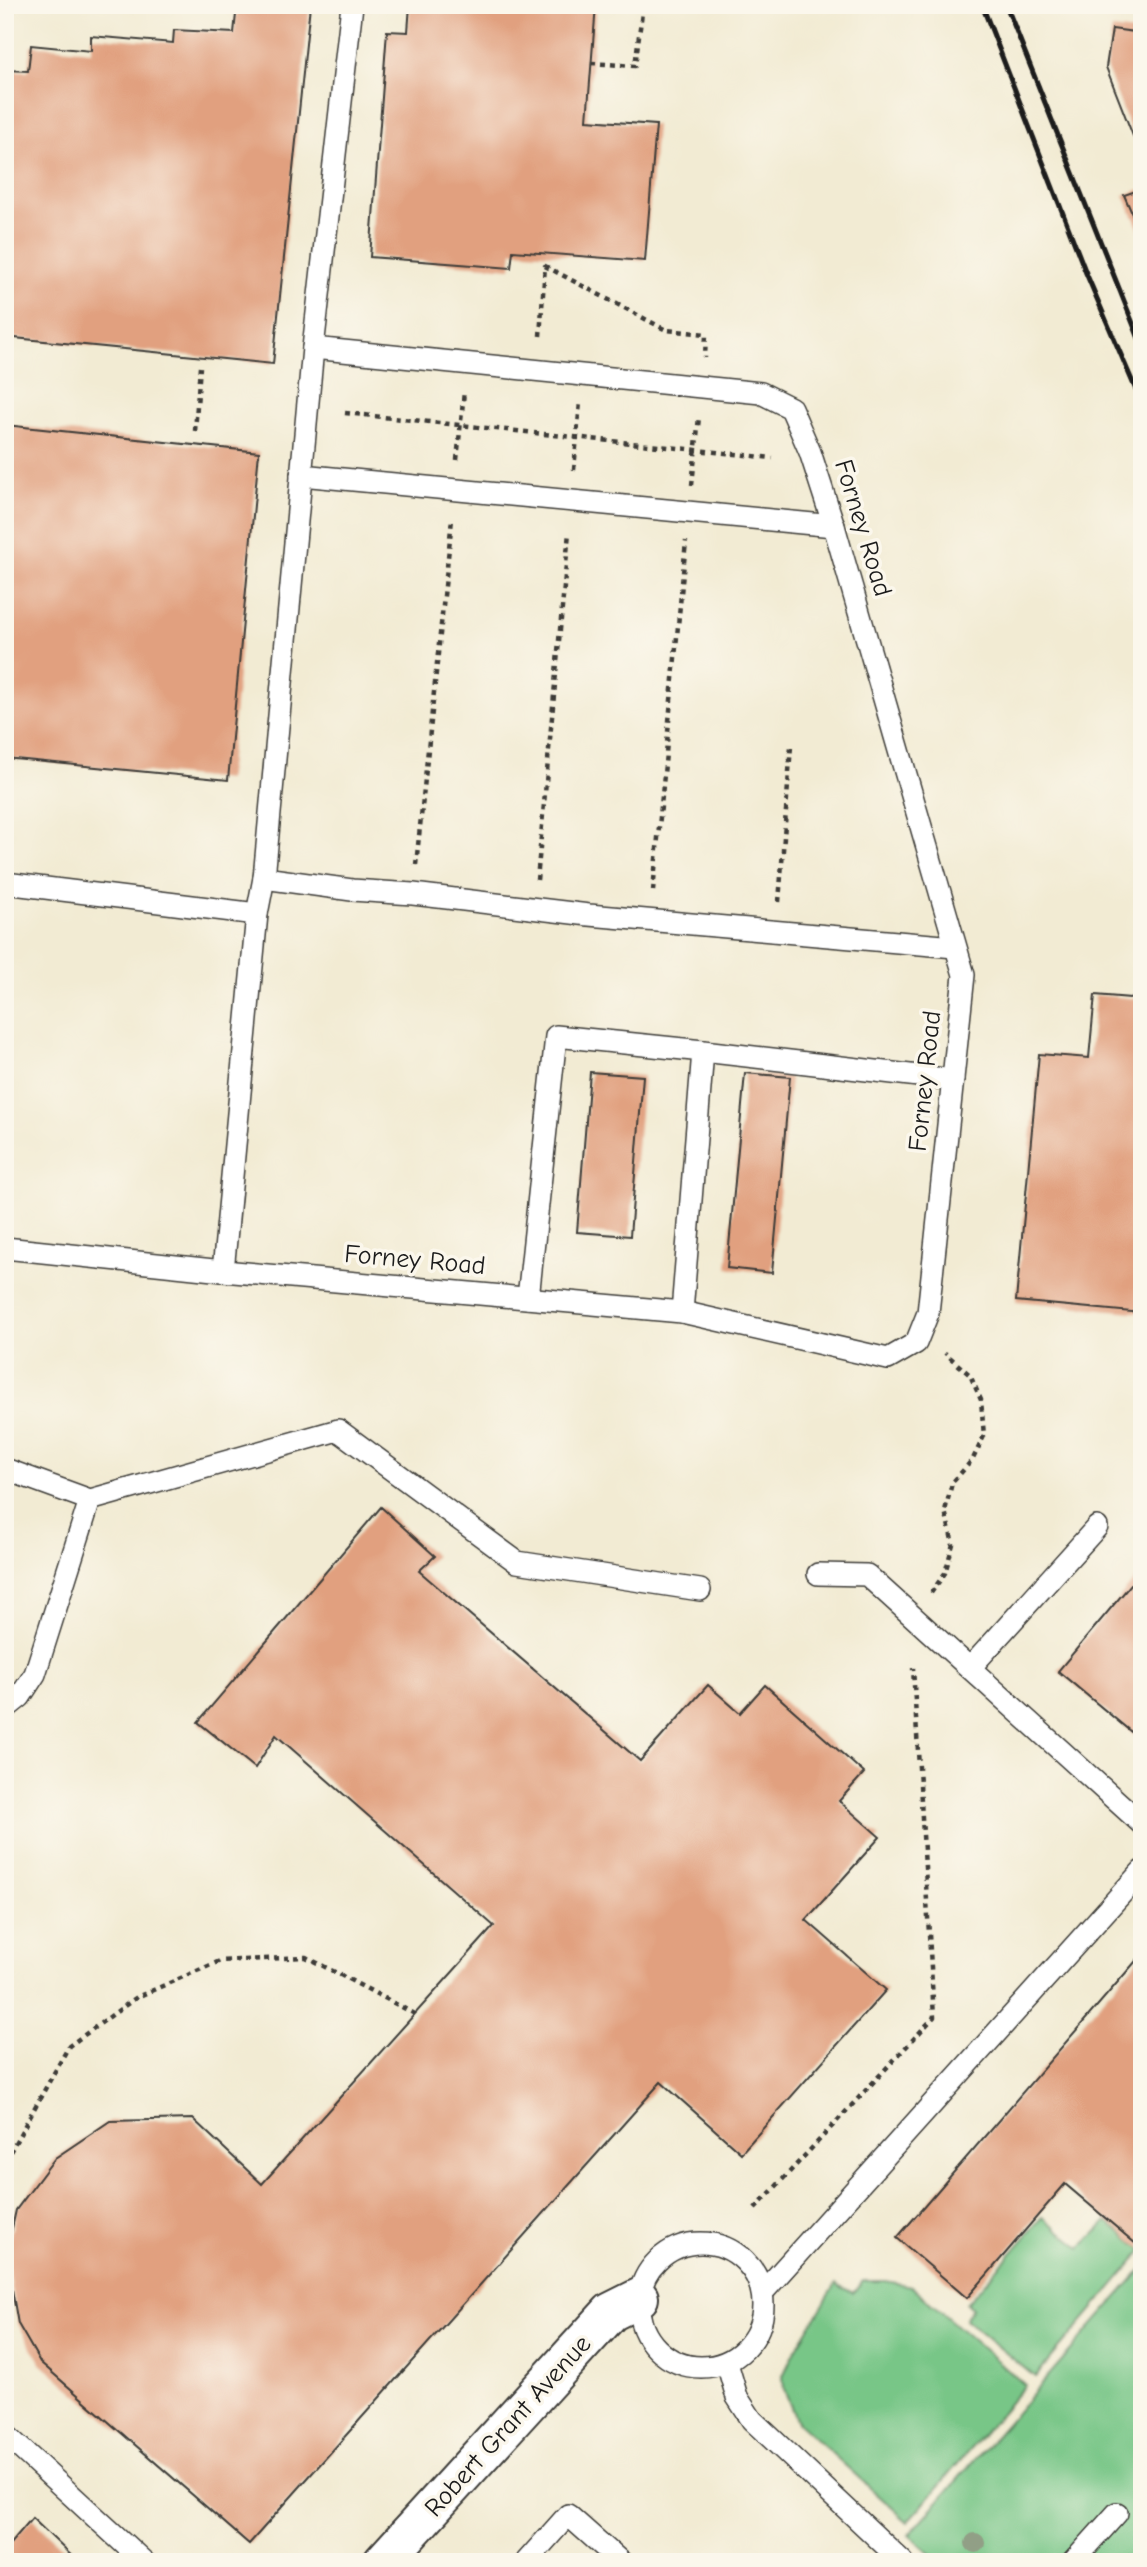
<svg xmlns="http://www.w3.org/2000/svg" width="1147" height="2567" font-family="'Comic Neue',sans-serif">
  <rect width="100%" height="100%" fill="#fbf7ec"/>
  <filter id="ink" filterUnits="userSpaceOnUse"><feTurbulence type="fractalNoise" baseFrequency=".0143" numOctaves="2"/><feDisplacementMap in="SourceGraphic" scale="14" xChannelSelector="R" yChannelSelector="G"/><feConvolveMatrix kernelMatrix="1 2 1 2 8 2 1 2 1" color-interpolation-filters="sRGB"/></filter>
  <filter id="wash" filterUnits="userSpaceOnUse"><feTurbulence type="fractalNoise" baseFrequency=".00686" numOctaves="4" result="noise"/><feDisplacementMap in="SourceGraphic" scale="28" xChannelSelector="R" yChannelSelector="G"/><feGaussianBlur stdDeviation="1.57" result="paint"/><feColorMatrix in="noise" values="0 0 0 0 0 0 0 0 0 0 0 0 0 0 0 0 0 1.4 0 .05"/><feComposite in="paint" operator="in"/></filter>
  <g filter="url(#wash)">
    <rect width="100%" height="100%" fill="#f2ebd3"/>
    <g fill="#78c687" stroke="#4a7152" stroke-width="2">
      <polygon points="1043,2217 1081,2248 1107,2221 1142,2249 1142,2252 1035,2377 965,2319 972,2308 966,2304"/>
      <polygon points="1142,2269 1142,2562 939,2562 909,2535"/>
      <polygon points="863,2281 886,2281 911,2286 1025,2385 908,2522 797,2422 784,2390 783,2376 792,2356 836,2284 853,2293"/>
    </g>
    <g id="blocks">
      <g fill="#e1a07f">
        <polygon points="237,5 310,5 273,364 5,337 5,70 28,71 31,45 91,51 91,36 173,43 174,30 234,33"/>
        <polygon points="410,5 596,5 587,120 656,125 645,261 513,251 511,268 370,257 387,31 408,32"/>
        <polygon points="1112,29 1142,33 1142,141 1135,141 1106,67"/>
        <polygon points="1142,189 1142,236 1124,195"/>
        <polygon points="5,425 259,452 228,780 5,758"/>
        <polygon points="1095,995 1142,999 1142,1313 1016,1301 1039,1054 1089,1058"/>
        <polygon points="590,1072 643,1076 630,1236 577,1232"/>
        <polygon points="745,1073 790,1077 772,1273 727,1268"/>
        <polygon points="381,1507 435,1556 419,1571 640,1761 708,1685 740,1713 765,1685 864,1773 839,1801 880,1837 806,1920 886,1990 741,2153 661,2082 249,2544 40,2362 18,2324 6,2255 16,2210 55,2158 110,2121 193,2119 262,2184 494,1926 276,1735 255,1768 198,1722"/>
        <polygon points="1142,1571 1142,1741 1058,1671"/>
        <polygon points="1142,1954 1142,2249 1065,2184 967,2298 897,2238"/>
        <polygon points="32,2518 78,2562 5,2562 5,2541 9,2545"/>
      </g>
    </g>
  </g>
  <g filter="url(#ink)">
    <use href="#blocks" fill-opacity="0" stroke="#3c3b37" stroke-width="2"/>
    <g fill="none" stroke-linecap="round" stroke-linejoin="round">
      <g stroke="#3c3b37" stroke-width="24">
        <g id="lane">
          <polyline points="301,475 834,526"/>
          <polyline points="264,878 352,890 413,894 589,915 955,947"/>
          <polyline points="5,883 257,914"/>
          <polyline points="703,1051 953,1080"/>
          <polyline points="5,1248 223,1271 682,1312 888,1359 916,1343 928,1313 964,975 834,526 810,452 791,408 761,393 313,348"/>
          <polyline points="223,1271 257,914 264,878 313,348 352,5"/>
          <polyline points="528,1298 556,1036 703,1051 682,1312"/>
          <polyline points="5,1469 90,1500 338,1430 517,1562 700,1590"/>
          <polyline points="818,1574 867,1575 1142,1824"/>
          <polyline points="970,1668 1097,1527"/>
          <polyline points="5,1709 20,1697 35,1674 90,1500"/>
          <circle cx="701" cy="2305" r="62"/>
          <polyline points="763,2292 1142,1871"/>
          <polyline points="727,2363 737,2397 752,2420 903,2562"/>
          <polyline points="5,2434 144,2562"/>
          <polyline points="526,2562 568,2515 621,2562"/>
          <polyline points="1073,2562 1117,2513"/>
        </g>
      </g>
      <g stroke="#3c3b37" stroke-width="42">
        <polyline id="street" points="383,2562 611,2312 639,2298"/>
      </g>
      <g stroke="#3c3b37" stroke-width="4.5" stroke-dasharray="5 5" stroke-linecap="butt">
        <polyline points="591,63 635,66 643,5"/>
        <polyline points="540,336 545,266 666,330 706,334 705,358"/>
        <polyline points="345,413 773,458"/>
        <polyline points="195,431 200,367"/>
        <polyline points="457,460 464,392"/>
        <polyline points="574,470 580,402"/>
        <polyline points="692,485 699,417"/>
        <polyline points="416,865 452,519"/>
        <polyline points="537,880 569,532"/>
        <polyline points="653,891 686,541"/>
        <polyline points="779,902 791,746"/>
        <polyline points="931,1593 945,1573 953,1544 945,1511 952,1483 973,1459 984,1436 981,1400 970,1375 945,1353"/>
        <polyline points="5,2161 69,2046 137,1997 220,1961 306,1957 415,2014"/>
        <polyline points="755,2209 934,2017 913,1668"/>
      </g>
      <use href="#lane" stroke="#fff" stroke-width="21"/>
      <use href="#street" stroke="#fff" stroke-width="38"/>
      <g stroke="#1c1c1c" stroke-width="5">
        <polyline points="982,5 1086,273 1142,404"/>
        <polyline points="1006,5 1142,346"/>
      </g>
    </g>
    <circle fill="#919f86" cx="975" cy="2543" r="10"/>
  </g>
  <g text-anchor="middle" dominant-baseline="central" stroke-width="7" stroke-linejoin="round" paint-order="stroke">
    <g font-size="26" fill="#1c1c1c" stroke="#fbf7ec">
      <text transform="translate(863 528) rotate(73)">Forney Road</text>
      <text transform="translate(925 1081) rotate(-84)">Forney Road</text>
      <text transform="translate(415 1260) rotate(5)">Forney Road</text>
      <text transform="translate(508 2426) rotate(-48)">Robert Grant Avenue</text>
    </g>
  </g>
  <rect width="1147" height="2567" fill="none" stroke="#fbf7ec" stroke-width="28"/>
</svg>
